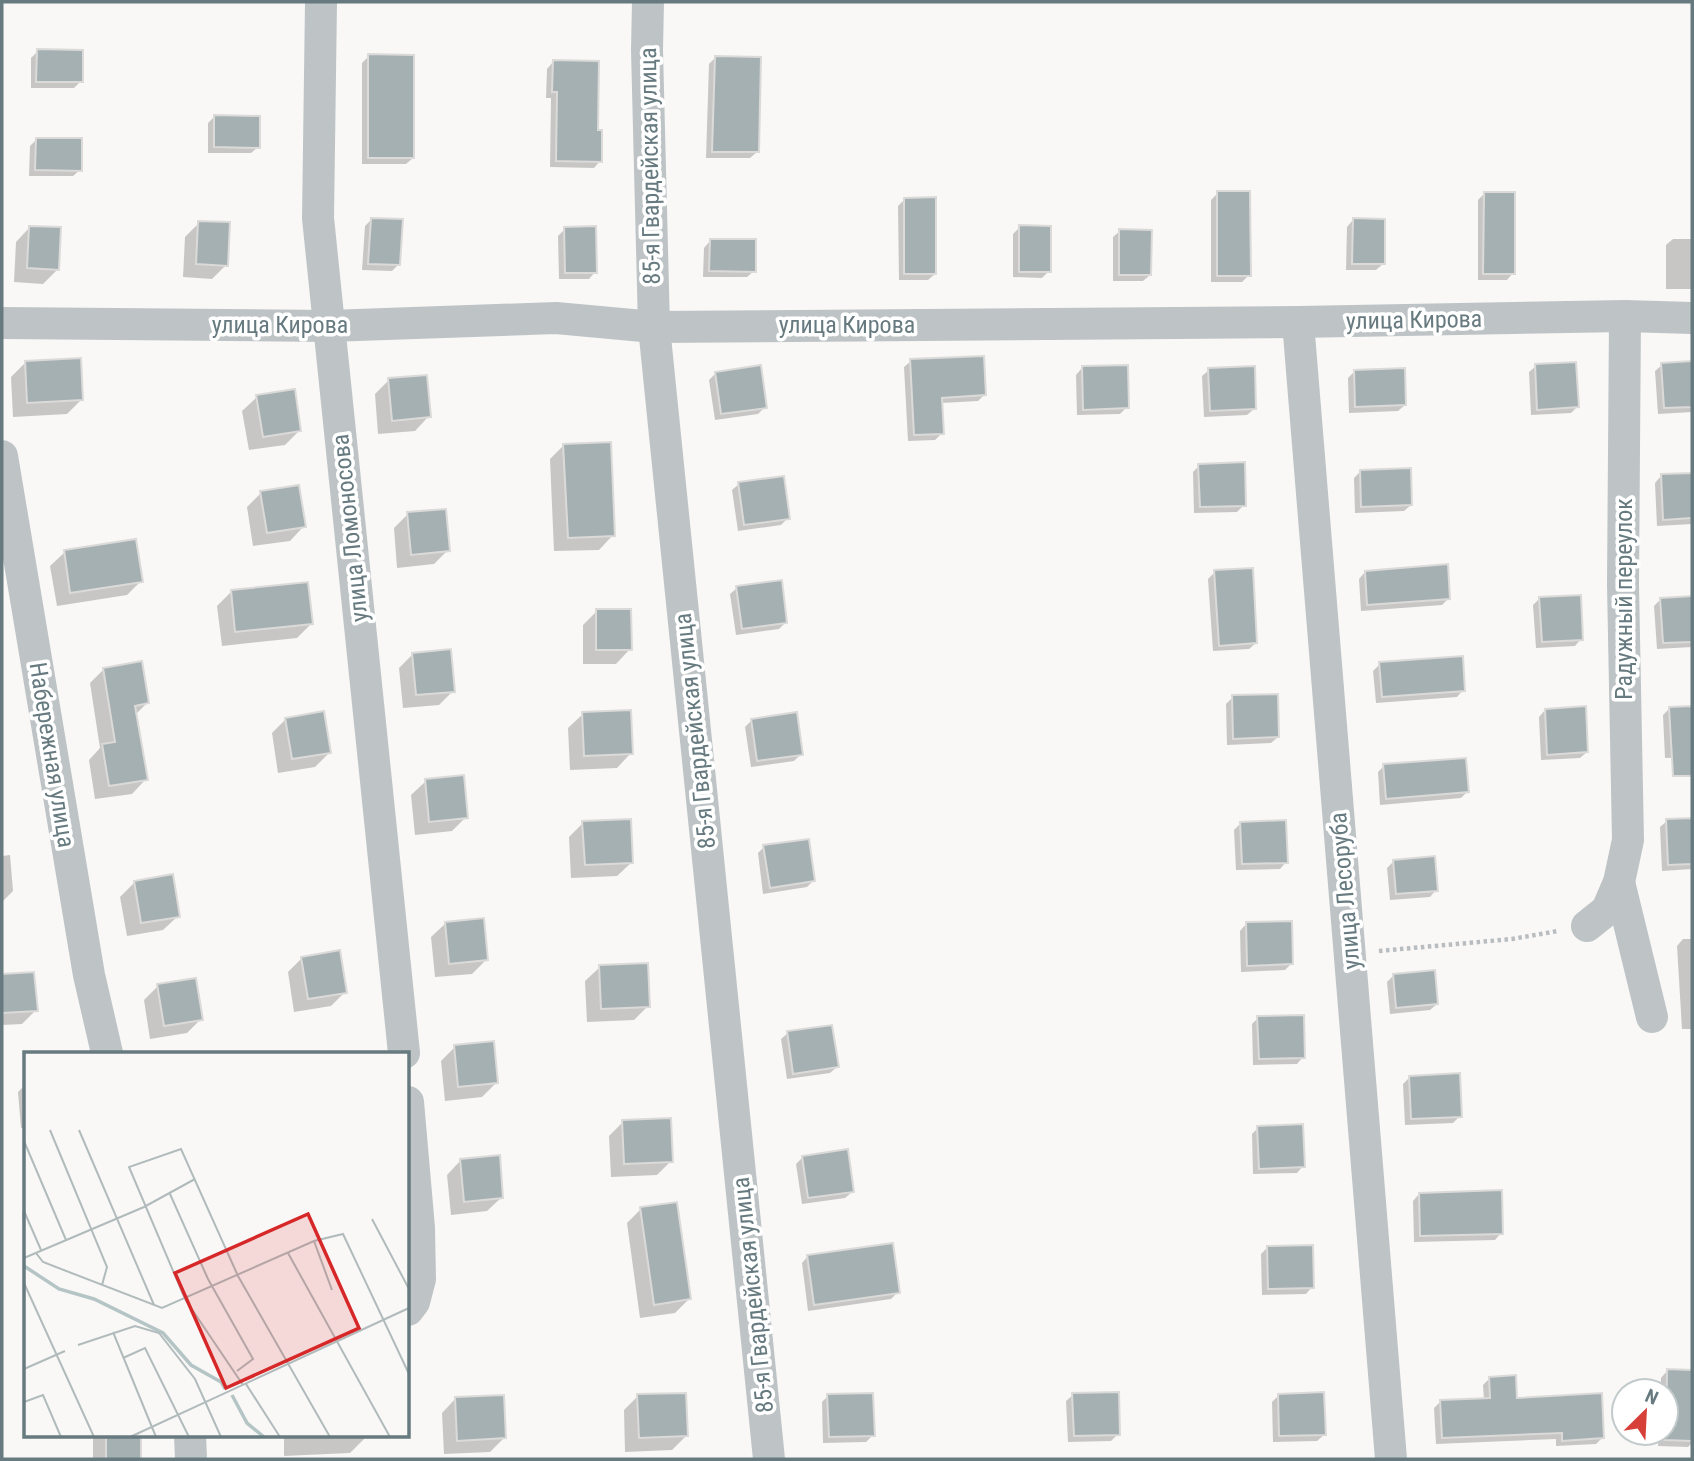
<svg xmlns="http://www.w3.org/2000/svg" width="1694" height="1461" font-family="'Roboto Condensed',sans-serif">
  <rect width="100%" height="100%" fill="#f9f8f7"/>
  <g fill="#0003">
    <polygon points="38,51 81,81 74,88 31,88 31,58"/>
    <polygon points="369,56 413,158 406,164 362,164 362,63"/>
    <polygon points="715,58 757,152 750,158 706,158 709,64"/>
    <polygon points="553,62 596,132 600,161 594,168 550,167 551,98 546,98 547,69"/>
    <polygon points="214,117 258,147 251,153 208,153 208,123"/>
    <polygon points="36,140 80,170 73,176 29,176 30,146"/>
    <polygon points="1218,193 1249,275 1242,282 1211,282 1211,200"/>
    <polygon points="1485,193 1513,273 1507,280 1478,280 1478,200"/>
    <polygon points="905,199 935,274 928,280 899,280 898,206"/>
    <polygon points="371,220 398,265 392,271 362,270 365,226"/>
    <polygon points="1353,220 1383,264 1376,270 1346,270 1347,227"/>
    <polygon points="199,223 226,265 212,279 183,277 185,237"/>
    <polygon points="30,227 57,270 43,284 14,282 16,242"/>
    <polygon points="1020,227 1049,271 1042,278 1013,277 1013,234"/>
    <polygon points="565,229 595,272 589,279 559,279 558,236"/>
    <polygon points="1120,231 1150,275 1143,281 1113,281 1113,237"/>
    <polygon points="1673,239 1692,239 1692,289 1666,289 1666,245"/>
    <polygon points="710,241 754,271 747,277 703,277 704,248"/>
    <polygon points="911,361 984,395 978,401 941,403 942,433 935,440 908,441 904,367"/>
    <polygon points="25,363 81,400 67,414 13,417 11,377"/>
    <polygon points="1692,363 1692,412 1658,414 1655,371 1662,365"/>
    <polygon points="1536,366 1577,407 1571,413 1531,415 1529,372"/>
    <polygon points="1082,368 1127,407 1120,414 1077,415 1076,375"/>
    <polygon points="1209,370 1254,409 1247,415 1204,417 1202,376"/>
    <polygon points="1354,372 1405,405 1398,411 1349,413 1348,378"/>
    <polygon points="716,373 765,407 758,414 715,420 709,380"/>
    <polygon points="389,380 429,416 415,431 378,434 375,394"/>
    <polygon points="257,397 300,430 285,445 249,450 242,411"/>
    <polygon points="564,445 613,535 599,550 554,551 550,459"/>
    <polygon points="1199,466 1244,505 1237,512 1194,513 1193,472"/>
    <polygon points="1360,472 1411,505 1404,511 1355,513 1354,478"/>
    <polygon points="1692,474 1692,524 1657,526 1655,483 1661,476"/>
    <polygon points="739,484 788,518 781,525 738,531 732,490"/>
    <polygon points="261,493 304,526 290,541 253,546 247,507"/>
    <polygon points="408,514 448,550 434,564 397,568 394,528"/>
    <polygon points="65,552 141,581 127,595 57,606 50,566"/>
    <polygon points="1215,572 1256,643 1249,649 1213,651 1208,579"/>
    <polygon points="1365,572 1449,598 1442,605 1361,611 1359,579"/>
    <polygon points="737,588 786,622 779,629 736,635 730,594"/>
    <polygon points="231,592 311,624 297,638 222,646 217,606"/>
    <polygon points="1540,598 1581,639 1575,646 1536,648 1533,605"/>
    <polygon points="1692,598 1692,647 1657,649 1654,606 1661,599"/>
    <polygon points="597,611 630,649 616,664 583,664 583,625"/>
    <polygon points="413,654 453,691 439,705 403,708 399,668"/>
    <polygon points="1380,664 1463,690 1457,697 1376,703 1373,671"/>
    <polygon points="104,669 147,703 135,715 146,779 132,794 95,799 89,760 100,748 90,683"/>
    <polygon points="1233,697 1278,737 1271,743 1227,745 1226,704"/>
    <polygon points="1692,707 1692,757 1665,758 1663,715 1670,708"/>
    <polygon points="1545,710 1587,752 1580,758 1541,760 1539,717"/>
    <polygon points="583,714 631,753 617,768 570,770 568,728"/>
    <polygon points="286,719 329,753 315,767 278,773 272,733"/>
    <polygon points="752,720 801,754 794,761 751,767 745,727"/>
    <polygon points="1384,766 1467,792 1461,798 1380,805 1378,772"/>
    <polygon points="426,781 466,817 452,831 415,835 411,795"/>
    <polygon points="1692,820 1692,869 1662,871 1660,827 1667,821"/>
    <polygon points="583,823 632,862 617,876 571,878 569,837"/>
    <polygon points="1241,823 1286,862 1280,869 1236,870 1234,830"/>
    <polygon points="764,847 813,881 807,887 763,894 758,853"/>
    <polygon points="10,855 13,891 2,902 2,856"/>
    <polygon points="1393,862 1436,890 1430,897 1390,900 1387,868"/>
    <polygon points="134,883 178,916 163,930 127,936 120,897"/>
    <polygon points="446,923 487,959 472,974 435,977 431,937"/>
    <polygon points="1246,924 1291,964 1285,970 1241,972 1240,931"/>
    <polygon points="1683,939 1692,939 1692,1029 1682,1029 1677,946"/>
    <polygon points="302,958 345,992 331,1006 294,1012 288,972"/>
    <polygon points="600,967 648,1006 634,1020 587,1022 585,981"/>
    <polygon points="33,974 36,1010 22,1024 2,1025 2,976"/>
    <polygon points="1394,975 1437,1004 1430,1010 1390,1014 1387,982"/>
    <polygon points="158,986 201,1019 187,1033 150,1039 144,1000"/>
    <polygon points="1258,1018 1303,1057 1297,1064 1253,1065 1252,1024"/>
    <polygon points="788,1033 837,1067 830,1073 787,1079 781,1039"/>
    <polygon points="455,1047 496,1083 482,1097 445,1101 441,1061"/>
    <polygon points="1410,1077 1460,1116 1453,1123 1405,1125 1403,1084"/>
    <polygon points="26,1084 26,1127 21,1128 18,1092"/>
    <polygon points="623,1122 671,1161 657,1175 611,1177 609,1136"/>
    <polygon points="1258,1128 1303,1166 1297,1173 1253,1174 1252,1134"/>
    <polygon points="803,1157 852,1192 845,1198 802,1204 796,1164"/>
    <polygon points="461,1160 502,1197 487,1211 451,1215 447,1175"/>
    <polygon points="1419,1194 1501,1233 1495,1240 1414,1242 1413,1201"/>
    <polygon points="26,1209 26,1249 25,1249 22,1213"/>
    <polygon points="641,1209 689,1299 675,1313 640,1318 627,1223"/>
    <polygon points="1267,1248 1312,1287 1306,1294 1262,1295 1261,1254"/>
    <polygon points="808,1256 898,1292 891,1299 808,1311 802,1263"/>
    <polygon points="1667,1371 1692,1372 1692,1443 1688,1447 1658,1446 1659,1433 1666,1433 1666,1391 1660,1391 1661,1378"/>
    <polygon points="1490,1378 1516,1399 1602,1438 1596,1444 1556,1446 1556,1439 1436,1444 1434,1408 1441,1401 1484,1400 1483,1385"/>
    <polygon points="1073,1395 1118,1434 1111,1441 1068,1442 1066,1401"/>
    <polygon points="1279,1395 1324,1435 1317,1441 1273,1442 1272,1402"/>
    <polygon points="638,1396 686,1436 672,1450 625,1452 624,1410"/>
    <polygon points="828,1396 873,1435 866,1442 823,1443 822,1402"/>
    <polygon points="456,1398 504,1438 490,1452 444,1454 442,1413"/>
    <rect x="93" y="1435" width="46" height="24"/>
    <polygon points="284,1435 364,1435 364,1439 350,1453 284,1456"/>
  </g>
  <g fill="#a5b0b3" stroke="#dbdad9" stroke-width="2">
    <polygon points="37,49 83,50 83,82 36,82"/>
    <polygon points="368,54 414,55 414,158 368,158"/>
    <polygon points="715,56 761,57 759,152 712,152"/>
    <polygon points="553,60 599,61 598,130 602,130 602,162 556,161 557,92 552,92"/>
    <polygon points="214,115 260,116 260,148 214,147"/>
    <polygon points="36,138 82,138 82,171 35,170"/>
    <polygon points="1217,191 1250,191 1251,276 1217,276"/>
    <polygon points="1484,192 1515,192 1515,274 1483,274"/>
    <polygon points="936,197 936,274 904,274 904,198"/>
    <polygon points="371,218 403,219 400,265 368,264"/>
    <polygon points="1353,218 1385,219 1385,264 1352,264"/>
    <polygon points="198,221 230,222 228,266 196,264"/>
    <polygon points="1019,225 1051,226 1051,272 1019,272"/>
    <polygon points="29,226 61,227 59,270 27,268"/>
    <polygon points="596,226 597,273 565,273 564,227"/>
    <polygon points="1119,229 1152,230 1151,275 1119,275"/>
    <polygon points="710,239 756,239 756,272 709,271"/>
    <polygon points="984,356 986,395 942,398 944,434 914,435 910,359"/>
    <polygon points="81,358 83,400 27,403 25,361"/>
    <polygon points="1692,361 1692,407 1664,408 1661,363"/>
    <polygon points="1576,362 1579,407 1537,410 1535,364"/>
    <polygon points="761,365 767,408 721,414 715,372"/>
    <polygon points="1128,365 1129,408 1083,410 1082,366"/>
    <polygon points="1255,366 1256,409 1210,411 1208,368"/>
    <polygon points="1405,368 1406,405 1355,407 1354,370"/>
    <polygon points="427,375 431,417 392,421 388,378"/>
    <polygon points="295,389 301,431 263,437 256,395"/>
    <polygon points="611,442 615,536 568,538 563,444"/>
    <polygon points="1245,462 1246,506 1200,507 1198,464"/>
    <polygon points="1411,468 1412,505 1361,507 1360,470"/>
    <polygon points="1692,473 1692,518 1663,520 1661,474"/>
    <polygon points="784,476 790,519 744,525 738,482"/>
    <polygon points="299,485 306,527 267,533 260,491"/>
    <polygon points="446,509 450,551 411,555 407,512"/>
    <polygon points="136,539 143,582 70,593 64,550"/>
    <polygon points="1448,564 1450,599 1367,605 1365,571"/>
    <polygon points="1253,568 1257,643 1219,646 1214,570"/>
    <polygon points="782,580 787,623 742,629 736,586"/>
    <polygon points="308,582 313,624 235,632 231,590"/>
    <polygon points="1581,595 1583,640 1542,642 1539,597"/>
    <polygon points="1692,596 1692,642 1663,643 1660,598"/>
    <polygon points="596,609 631,609 632,650 596,650"/>
    <polygon points="451,649 455,692 416,695 412,653"/>
    <polygon points="1463,656 1465,691 1382,697 1379,662"/>
    <polygon points="142,661 149,703 135,706 148,780 109,786 102,744 115,742 103,668"/>
    <polygon points="1278,694 1279,737 1233,739 1232,695"/>
    <polygon points="1586,706 1588,752 1547,755 1545,709"/>
    <polygon points="1692,706 1692,776 1673,776 1669,707"/>
    <polygon points="631,710 633,754 584,756 582,712"/>
    <polygon points="324,711 331,753 292,759 285,718"/>
    <polygon points="797,712 803,755 757,761 751,719"/>
    <polygon points="1466,758 1469,792 1386,799 1383,764"/>
    <polygon points="464,775 468,818 429,822 425,779"/>
    <polygon points="1692,818 1692,864 1668,865 1666,819"/>
    <polygon points="631,819 633,863 585,865 582,821"/>
    <polygon points="1286,820 1288,863 1242,864 1240,822"/>
    <polygon points="809,839 815,881 770,888 763,845"/>
    <polygon points="1435,856 1438,891 1396,894 1393,860"/>
    <polygon points="173,874 180,917 141,923 134,881"/>
    <polygon points="484,918 488,960 449,964 445,922"/>
    <polygon points="1292,921 1293,964 1247,966 1246,922"/>
    <polygon points="340,950 347,993 308,999 301,957"/>
    <polygon points="648,963 650,1007 601,1009 599,965"/>
    <polygon points="1435,970 1438,1004 1396,1008 1393,974"/>
    <polygon points="34,972 38,1011 2,1013 2,974"/>
    <polygon points="196,978 203,1020 164,1026 157,984"/>
    <polygon points="1304,1015 1305,1058 1259,1059 1257,1016"/>
    <polygon points="832,1025 839,1067 793,1074 787,1031"/>
    <polygon points="494,1041 498,1083 458,1087 454,1045"/>
    <polygon points="1460,1073 1462,1117 1411,1119 1409,1076"/>
    <polygon points="671,1118 673,1162 624,1164 622,1120"/>
    <polygon points="1303,1124 1305,1167 1259,1169 1257,1126"/>
    <polygon points="848,1149 854,1192 808,1198 802,1156"/>
    <polygon points="500,1155 503,1198 464,1202 460,1159"/>
    <polygon points="1502,1190 1503,1234 1420,1236 1419,1193"/>
    <polygon points="677,1202 691,1299 654,1305 640,1207"/>
    <polygon points="893,1243 900,1293 814,1305 807,1255"/>
    <polygon points="1313,1245 1314,1288 1268,1289 1267,1246"/>
    <polygon points="1667,1369 1692,1370 1692,1441 1664,1440 1666,1433"/>
    <polygon points="1516,1375 1517,1398 1602,1393 1604,1438 1562,1441 1562,1433 1442,1438 1440,1400 1490,1398 1489,1377"/>
    <polygon points="1119,1392 1120,1435 1074,1436 1072,1393"/>
    <polygon points="1324,1392 1326,1435 1279,1436 1278,1394"/>
    <polygon points="686,1393 688,1436 639,1438 637,1394"/>
    <polygon points="873,1393 875,1436 829,1437 827,1394"/>
    <polygon points="504,1395 506,1438 457,1441 455,1397"/>
    <rect x="106" y="1435" width="35" height="24"/>
  </g>
  <g fill="none" stroke-linecap="round" stroke-linejoin="round">
    <polyline stroke="#b9bdbf" stroke-width="4.5" stroke-dasharray="3.5 3.5" stroke-linecap="butt" points="1379,951 1512,939 1558,931"/>
    <g stroke="#bec4c6" stroke-width="32">
      <polyline points="321,2 318,218 404,1053"/>
      <polyline points="648,2 647,50 654,327 769,1459"/>
      <polyline points="1298,322 1391,1459"/>
      <polyline points="2,323 329,326 556,318 654,327 1298,322 1625,316 1692,318"/>
      <polyline points="2,456 89,975 107,1053"/>
      <polyline points="1619,882 1652,1017"/>
      <polyline points="1587,926 1607,910 1619,882 1628,840 1623,585 1625,316"/>
      <polyline points="408,1102 419,1228 420,1279 414,1302 408,1310"/>
      <polyline points="190,1435 191,1459"/>
    </g>
  </g>
  <g text-anchor="middle" dominant-baseline="central" stroke-width="7" stroke-linejoin="round" paint-order="stroke">
    <g font-size="24" fill="#667a7f" stroke="#fff">
      <text transform="translate(650 166) rotate(-91)">85-я Гвардейская улица</text>
      <text transform="translate(1414 320) rotate(-1)">улица Кирова</text>
      <text x="280" y="325">улица Кирова</text>
      <text x="847" y="325">улица Кирова</text>
      <text transform="translate(350 528) rotate(-96)">улица Ломоносова</text>
      <text transform="translate(1624 599) rotate(-90)">Радужный переулок</text>
      <text transform="translate(695 731) rotate(-96)">85-я Гвардейская улица</text>
      <text transform="translate(52 755) rotate(81)">Набережная улица</text>
      <text transform="translate(1345 891) rotate(-95)">улица Лесоруба</text>
      <text transform="translate(753 1295) rotate(-96)">85-я Гвардейская улица</text>
    </g>
  </g>
  <g transform="translate(24 1052)">
    <rect width="385" height="385" fill="#f9f8f7"/>
    <path fill="none" stroke="#b5c5c5" stroke-width="3.5" d="M0,214L35,237L70,247L139,281L167,313L197,330L201,337M208,343L223,371L240,385"/>
    <path fill="none" stroke="#b1bbbc" stroke-width="2" d="M26,78L83,215L78,233M55,78L130,253M0,89L42,188M146,142L184,227L229,307L213,319M0,159L17,198M348,167L385,237M290,189L308,238M12,201L19,210L138,256L290,189L319,182L385,322M264,201L366,385M0,206L120,155L171,127M0,231L70,385M89,280L132,385M54,293L111,274L135,281L171,327L197,385M99,306L121,296L165,385M0,317L41,299M222,332L256,385M219,333L161,247L105,115L157,97L214,224L306,385M0,350L19,343L37,385M106,385L385,256"/>
    <path fill="#d62828" fill-opacity="0.15" stroke="#d62828" stroke-width="3.5" d="M284,162L335,276L202,336L151,221Z"/>
    <rect width="385" height="385" fill="none" stroke="#667a7f" stroke-width="3.5"/>
  </g>
  <rect width="1694" height="1461" fill="none" stroke="#667a7f" stroke-width="7"/>
  <g transform="translate(1645 1412) rotate(24)"><circle r="33" fill="#ffffff" stroke="#c2cacc" stroke-width="2"/>
  <path d="M0-5L12 26L0 18L-12 26Z" fill="#d73f39"/>
  <text y="-10" font-size="19" font-weight="bold" text-anchor="middle" fill="#667a7f">N</text>
  </g>
</svg>
